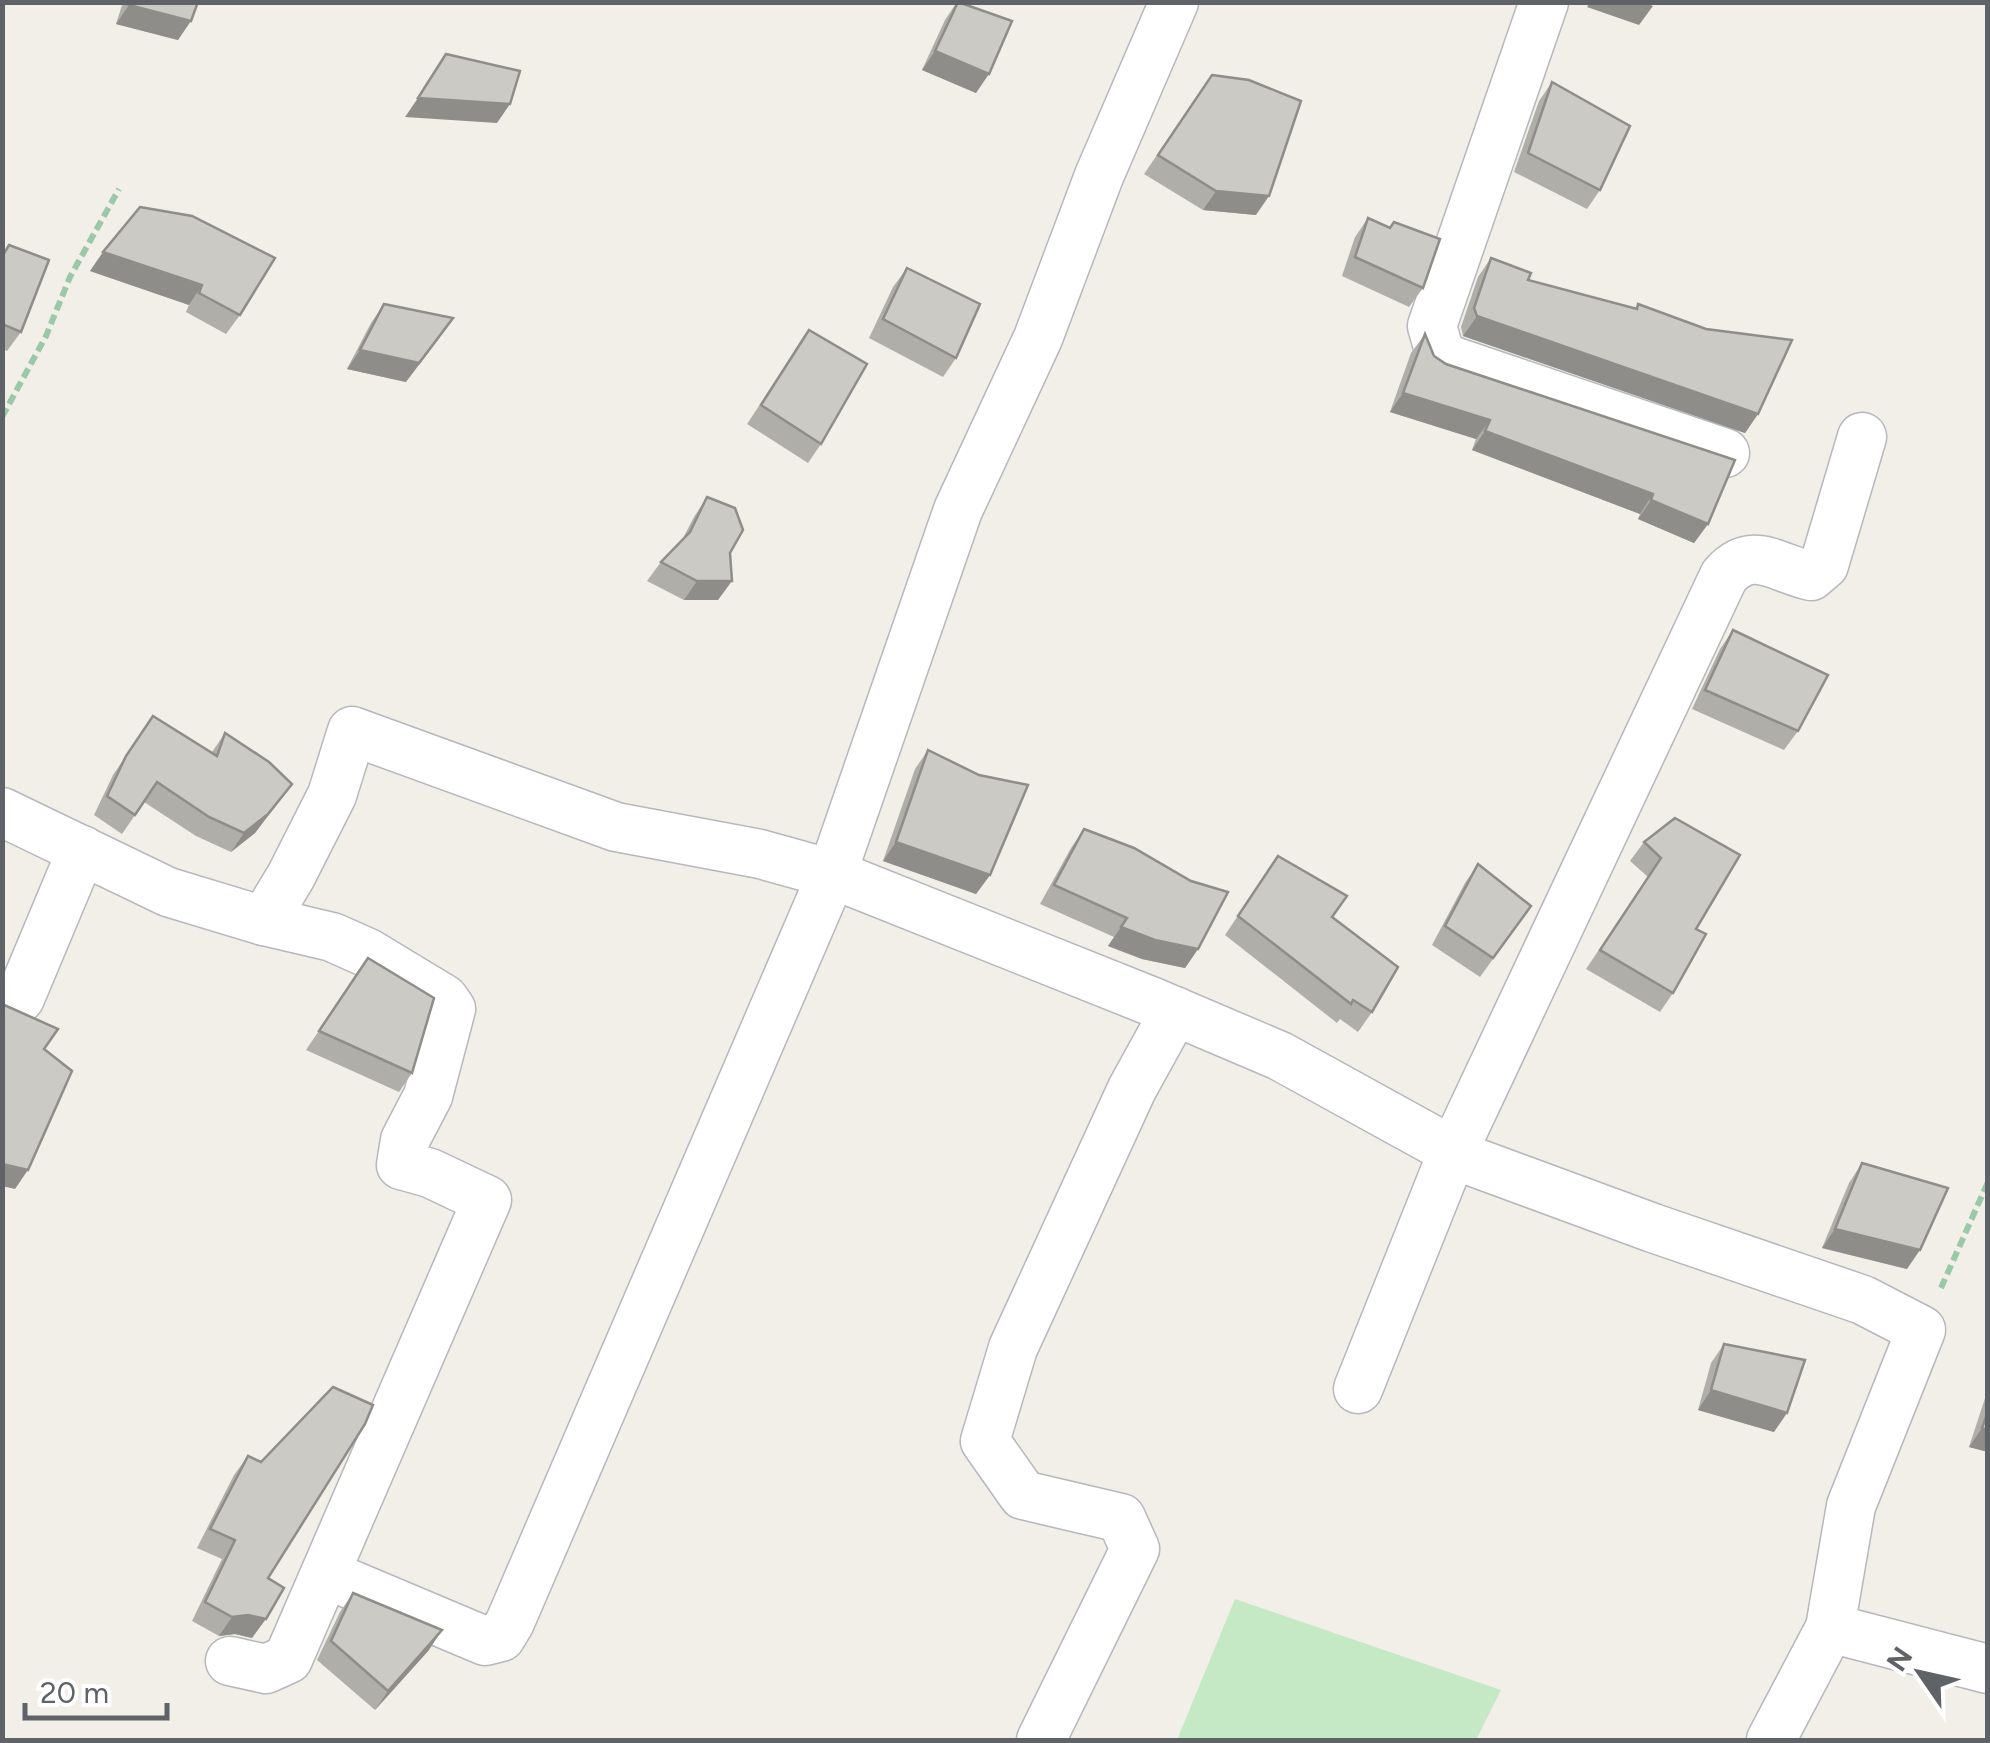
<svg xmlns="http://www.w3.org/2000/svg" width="1990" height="1743" font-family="Figtree,sans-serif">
  <rect width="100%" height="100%" fill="#f1efe8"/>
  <polygon fill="#c5e8c5" points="1235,1599 1501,1690 1476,1740 1177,1740"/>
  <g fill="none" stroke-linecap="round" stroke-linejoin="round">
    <g stroke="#b5b8bc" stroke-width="51">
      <g id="minor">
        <polyline points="1544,2 1432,326 1441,357 1725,453"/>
        <polyline points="2,812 168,892 264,921 291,876 332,795 352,731 616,827 760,854 832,874 1153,1002 1280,1056 1447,1148 1452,1154 1653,1228 1863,1300 1921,1330 1851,1506 1830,1628 1988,1669"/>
        <polyline points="20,998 82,850"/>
        <path d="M1358,1389L1452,1154L1724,576C1752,544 1776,568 1811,576L1824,565L1862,437"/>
        <polyline points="326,1574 485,1641 501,1637 510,1622 832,874 958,510 1038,338 1099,176 1174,2"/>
        <polyline points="230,1661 266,1669 288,1659 487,1200 430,1173 401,1165 405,1140 428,1096 451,1009 444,999 368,953 332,937 264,921"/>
        <polyline points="1041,1740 1135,1549 1121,1518 1023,1495 985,1441 1013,1348 1132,1089 1175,1011"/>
        <polyline points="1771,1740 1830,1628"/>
      </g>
    </g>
    <g stroke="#9cc7a9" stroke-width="6" stroke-dasharray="10 5" stroke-linecap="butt">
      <polyline points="2,417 46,336 70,277 119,189"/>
      <polyline points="1941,1288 1988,1182"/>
    </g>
    <use href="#minor" stroke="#fff" stroke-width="48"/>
  </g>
  <g fill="#afaea9">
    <polygon points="123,2 198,2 178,40 116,24"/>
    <polygon points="957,2 976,93 922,70 945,20"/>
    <polygon points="1212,75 1256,215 1203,210 1144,174"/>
    <polygon points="1552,82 1600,190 1587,209 1514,172 1539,101"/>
    <polygon points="140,207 240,315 226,334 186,312 189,305 90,271"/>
    <polygon points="1368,218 1423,288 1409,307 1342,276 1355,237"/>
    <polygon points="9,245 21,332 7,351 2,349 2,254"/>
    <polygon points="1491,258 1528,280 1635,309 1638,304 1706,329 1758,414 1745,433 1463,336 1461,327 1478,277"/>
    <polygon points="907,268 956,358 943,377 869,338 893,287"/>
    <polygon points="384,304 406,382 347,369 371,323"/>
    <polygon points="809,330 821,444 808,463 747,424"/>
    <polygon points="1425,334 1434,356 1708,524 1694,543 1638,519 1640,514 1472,450 1476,439 1390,412 1411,353"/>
    <polygon points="707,497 730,553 718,600 684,600 647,581 661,562 682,540 694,517"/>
    <polygon points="1733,630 1798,731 1784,750 1692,709 1720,649"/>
    <polygon points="153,716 212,752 225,733 292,784 255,833 231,852 196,836 144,802 122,834 94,815 113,775"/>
    <polygon points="928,750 990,875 976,894 883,861 915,769"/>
    <polygon points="1675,818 1696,929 1673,993 1660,1012 1586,969 1648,877 1630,861 1644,842"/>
    <polygon points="1084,829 1198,949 1185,968 1142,959 1108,946 1114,937 1040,904 1071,848"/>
    <polygon points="1278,856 1332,918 1372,1012 1358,1032 1340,1019 1337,1023 1225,935"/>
    <polygon points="1478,864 1531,906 1480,977 1432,945 1465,883"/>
    <polygon points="368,958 412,1073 399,1092 306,1050"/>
    <polygon points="1862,1163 1907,1269 1822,1248 1849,1183"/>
    <polygon points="1724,1344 1774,1432 1698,1410 1711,1363"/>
    <polygon points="1988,1389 1988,1452 1969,1447"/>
    <polygon points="248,1456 268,1578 252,1638 235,1634 219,1636 192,1621 222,1559 197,1548 234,1475"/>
    <polygon points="353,1593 429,1650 375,1710 317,1660 340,1612"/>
  </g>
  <g fill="#8f8d8a">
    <polygon points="1590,2 1642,2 1653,6 1639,25 1587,7"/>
    <polygon points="129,5 191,21 178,40 116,24"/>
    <polygon points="935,51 989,74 976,93 922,70"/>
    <polygon points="418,98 510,104 497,123 405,117"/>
    <polygon points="1216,191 1269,196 1256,215 1203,210"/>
    <polygon points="103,252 202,285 189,305 90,271"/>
    <polygon points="1477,316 1758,414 1745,433 1463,336"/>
    <polygon points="440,337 406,382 347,369 360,350"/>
    <polygon points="1403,393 1490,420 1476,439 1390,412"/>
    <polygon points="1485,431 1653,494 1640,514 1472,450"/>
    <polygon points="1651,500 1708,524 1694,543 1638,519"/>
    <polygon points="697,581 732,581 718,600 684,600"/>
    <polygon points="292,784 255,833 231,852 244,833"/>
    <polygon points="896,842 990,875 976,894 883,861"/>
    <polygon points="1121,927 1198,949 1185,968 1142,959 1108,946"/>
    <polygon points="2,1164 28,1170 15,1189 2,1186"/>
    <polygon points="1835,1229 1920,1250 1907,1269 1822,1248"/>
    <polygon points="1711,1390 1787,1413 1774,1432 1698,1410"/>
    <polygon points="1982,1428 1988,1430 1988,1452 1969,1447"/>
    <polygon points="248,1615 266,1619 252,1638 235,1634 219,1636 232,1617"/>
    <polygon points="442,1630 429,1650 375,1710 388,1691"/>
  </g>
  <g fill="#cccac5" stroke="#8f8d8a" stroke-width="2.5">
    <polygon points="130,2 198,2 191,21 129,5"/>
    <polygon points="958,2 1012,21 989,74 935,51"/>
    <polygon points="446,54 520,71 510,104 418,98"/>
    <polygon points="1212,75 1249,80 1301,101 1269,196 1216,191 1158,155"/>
    <polygon points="1552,82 1630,126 1600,190 1528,153"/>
    <polygon points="140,207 192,216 275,258 240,315 199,293 202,285 103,252"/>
    <polygon points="1368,218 1390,228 1394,222 1440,239 1423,288 1355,257"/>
    <polygon points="9,245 49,260 21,332 2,324 2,257"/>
    <polygon points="1491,258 1531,273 1528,280 1637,309 1638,304 1706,329 1792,340 1758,414 1477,316 1474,308"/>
    <polygon points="907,268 980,304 956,358 883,319"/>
    <polygon points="384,304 453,318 419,363 360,350"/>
    <polygon points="809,330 867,364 821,444 761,405"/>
    <polygon points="1425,334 1434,356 1446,364 1735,460 1708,524 1651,500 1653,494 1485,431 1490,420 1403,393"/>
    <polygon points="707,497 735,508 743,530 730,553 732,581 697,581 661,562 690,532"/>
    <polygon points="1733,630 1828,675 1798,731 1705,690"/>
    <polygon points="153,716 217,756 225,733 269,762 292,784 268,814 244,833 209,817 157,782 135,815 107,796 126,756"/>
    <polygon points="928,750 979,775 1028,785 990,875 896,842"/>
    <polygon points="1675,818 1740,855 1696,929 1706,934 1673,993 1600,950 1661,858 1644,842"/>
    <polygon points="1084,829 1134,848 1191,881 1228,892 1198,949 1155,940 1121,927 1127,918 1054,885"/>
    <polygon points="1278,856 1347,896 1332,917 1398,967 1372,1012 1353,1000 1351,1004 1238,916"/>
    <polygon points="1478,864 1531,906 1493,958 1445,926"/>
    <polygon points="368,958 434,998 412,1073 319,1031"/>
    <polygon points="2,1004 58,1029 44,1049 72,1071 28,1170 2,1164"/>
    <polygon points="1862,1163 1948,1188 1920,1250 1835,1229"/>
    <polygon points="1724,1344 1805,1360 1787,1413 1711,1390"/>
    <polygon points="333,1387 373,1405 365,1424 268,1578 284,1588 266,1619 248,1615 232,1617 205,1602 235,1540 210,1529 248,1456 261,1462"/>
    <polygon points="1988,1412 1988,1430 1982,1428"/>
    <polygon points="353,1593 442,1630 388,1691 331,1641"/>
  </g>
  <rect width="1990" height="1743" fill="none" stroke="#5f6368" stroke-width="10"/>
  <g transform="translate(1920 1673) rotate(304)" stroke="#ffffff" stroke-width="8" paint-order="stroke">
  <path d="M0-8L18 38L0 25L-18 38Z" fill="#5f6368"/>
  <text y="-15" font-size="28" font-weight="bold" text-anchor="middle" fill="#5f6368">N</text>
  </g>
  <path d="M25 1703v15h142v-15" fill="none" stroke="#5f6368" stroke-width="5"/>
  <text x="40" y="1703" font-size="30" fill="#5f6368" stroke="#ffffff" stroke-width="8" paint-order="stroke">20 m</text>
</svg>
